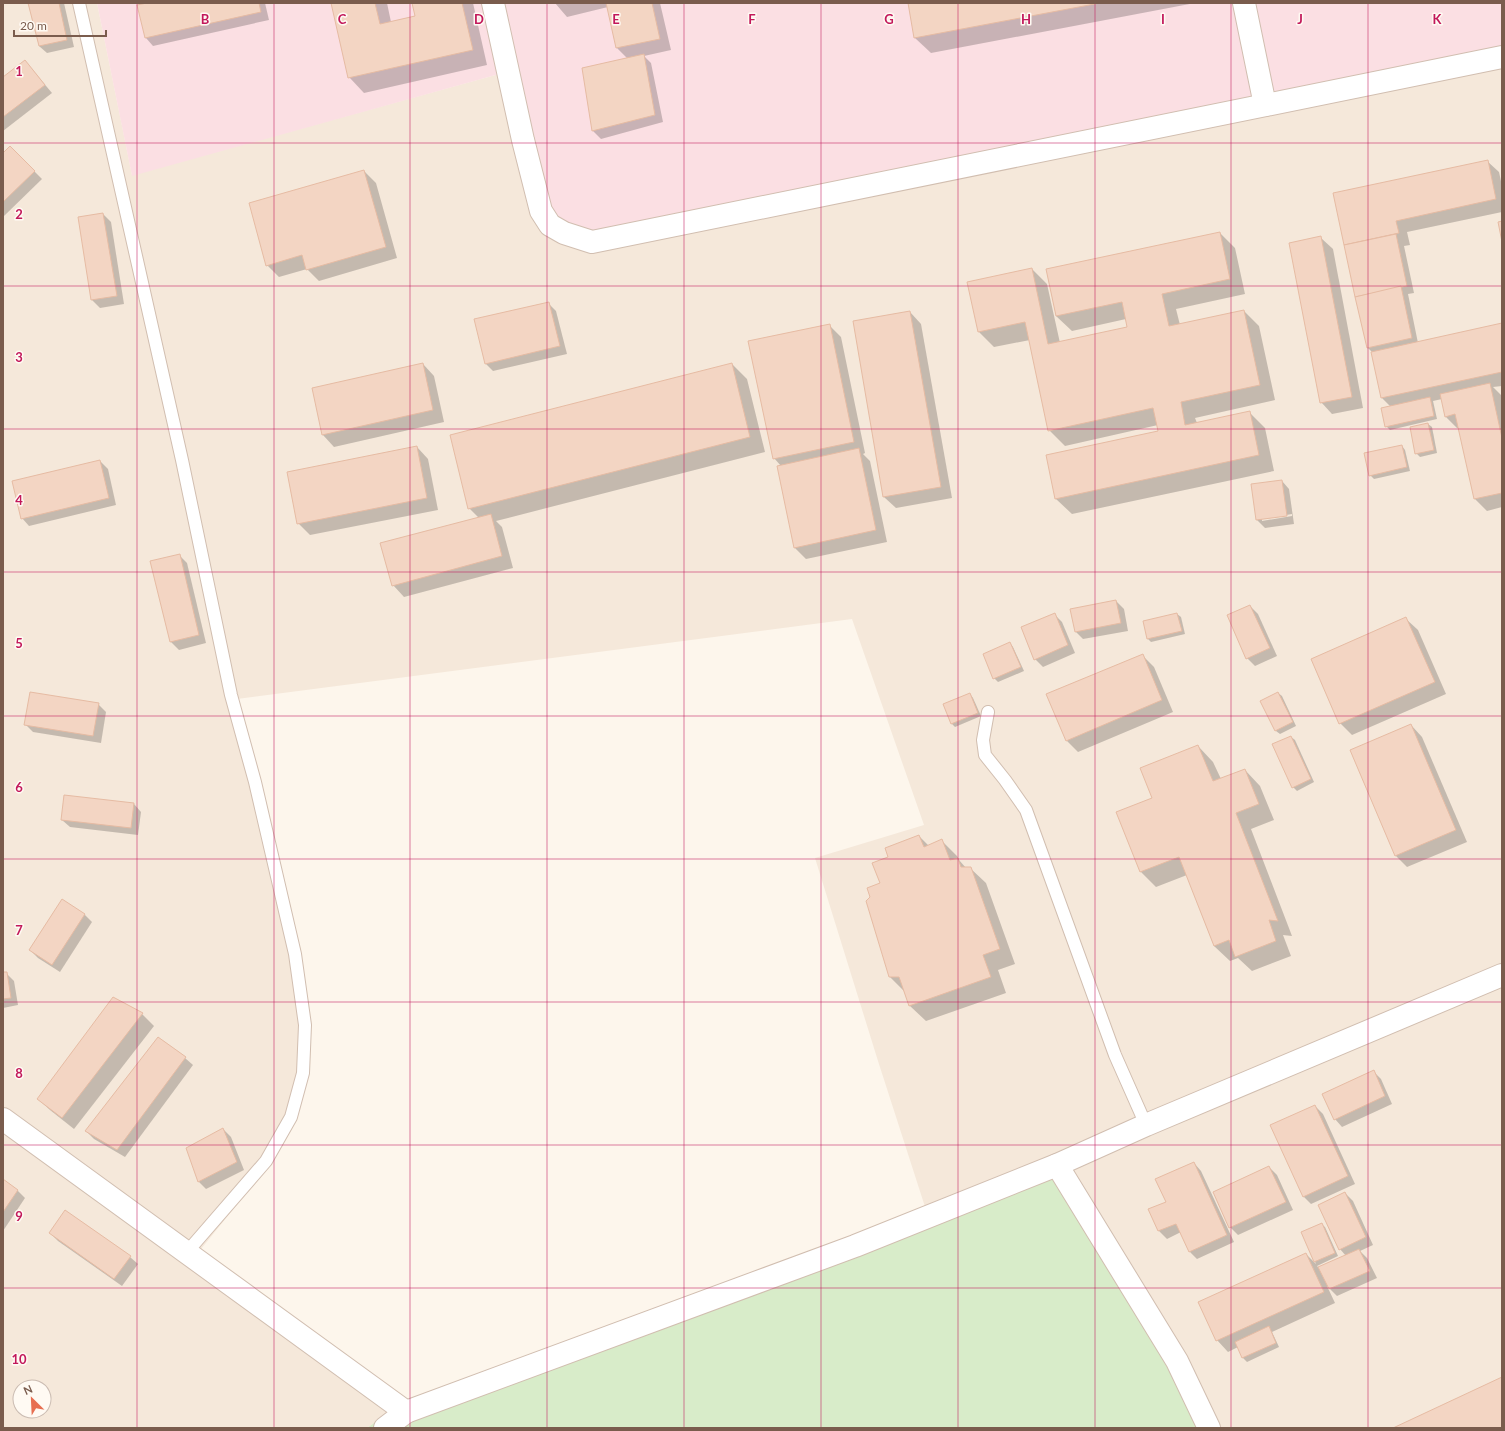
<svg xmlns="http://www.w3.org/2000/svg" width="1505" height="1431" font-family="Lato,sans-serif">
  <rect width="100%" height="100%" fill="#fdf6ec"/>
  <path fill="#f5e8da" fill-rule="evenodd" d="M3,3H97L132,175L514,70L1502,53V1428H1204L927,1213L878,1061L815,858L924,825L852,619L237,699L300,957L306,1078L268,1166L193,1259L399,1405L367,1428H3ZM20,1387H44V1411H20Z"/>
  <polygon fill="#fbdfe3" points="97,3 1502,3 1502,53 598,236 569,227 547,213 514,70 132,176"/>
  <polygon fill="#d8ecc9" points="1055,1163 1204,1428 367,1428 399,1405"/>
  <g fill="#0003" fill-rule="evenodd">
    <polygon points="29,3 64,3 74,47 47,53 39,46"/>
    <polygon points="151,3 265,3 269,20 153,46 146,38 138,6"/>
    <polygon points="332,3 387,3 391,22 416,16 413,3 473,3 487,65 364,93 349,77"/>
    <polygon points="555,3 660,3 671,50 644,56 651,63 663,122 601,139 593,131 583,69 628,59 617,48 608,7 567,17"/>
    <polygon points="909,3 1195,3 931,53 915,38"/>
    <polygon points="25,61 52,93 3,131 3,78"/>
    <polygon points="10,147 42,179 3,217 3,154"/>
    <polygon points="1487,161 1499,172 1502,186 1502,212 1407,232 1410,245 1404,246 1414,293 1408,294 1418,343 1502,324 1502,386 1493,387 1501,395 1502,399 1502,507 1487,511 1475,499 1459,428 1457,428 1446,417 1442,399 1433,401 1437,419 1390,430 1386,426 1391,407 1382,398 1372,352 1368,348 1345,245"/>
    <polygon points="364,171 376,183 397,258 319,281 307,269 279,277 267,265"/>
    <polygon points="103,214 111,222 124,304 100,308 92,300 79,218"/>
    <polygon points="1220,233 1235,248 1245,294 1176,309 1180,325 1244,311 1259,326 1275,400 1195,418 1197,423 1249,412 1265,428 1274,471 1072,514 1056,499 1047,456 1159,432 1158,425 1065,446 1049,430 1030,340 994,347 979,332 1032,269 1047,284 1060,343 1128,328 1126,319 1072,331 1056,316 1047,270"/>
    <polygon points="1321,238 1333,249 1363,408 1332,414 1321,402"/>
    <polygon points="548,303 556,311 567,354 493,371 486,364"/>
    <polygon points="910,312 921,324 952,498 896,508 884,497"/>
    <polygon points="829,325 841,337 865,453 863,454 870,461 887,542 806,559 795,548 781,466 774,458"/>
    <polygon points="423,364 434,376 444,422 334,447 323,435 313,389"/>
    <polygon points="732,364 747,379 765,452 496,521 502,527 513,568 404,597 393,585 479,518 469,508"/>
    <polygon points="1428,424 1432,427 1437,453 1420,457 1416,453"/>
    <polygon points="1402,446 1405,450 1410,471 1374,479 1370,475"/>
    <polygon points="417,447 428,459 438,510 310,535 298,523"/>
    <polygon points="100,461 108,469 116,505 29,526 22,518"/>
    <path d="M1282,481L1289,489L1294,524L1265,528L1257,520L1252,485ZM1292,514V516L1262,521V519Z"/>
    <polygon points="179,555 187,563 206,643 179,650 171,642 151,562"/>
    <polygon points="1116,601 1124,609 1128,631 1083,639 1076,632"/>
    <polygon points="1250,606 1258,614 1277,656 1255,666 1247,658"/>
    <polygon points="1054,614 1062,622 1075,653 1043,667 1035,659"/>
    <polygon points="1177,614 1181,617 1185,634 1151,642 1148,639"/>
    <polygon points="1406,619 1418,630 1446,694 1352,735 1340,723"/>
    <polygon points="1010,643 1013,647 1024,671 998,682 994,678"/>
    <polygon points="1142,655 1154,667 1173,712 1078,752 1067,741"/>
    <polygon points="1278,693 1282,696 1296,726 1280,734 1276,731 1262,701"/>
    <polygon points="970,694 973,698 981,716 955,727 951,723"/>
    <polygon points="98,704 106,712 101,743 33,732 25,724"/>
    <polygon points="1411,725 1422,737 1467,842 1407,867 1396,856"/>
    <polygon points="1291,737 1295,740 1314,782 1297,791 1293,787"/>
    <polygon points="1198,746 1213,762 1221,779 1245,770 1260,786 1274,820 1251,829 1292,936 1283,935 1291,956 1252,971 1238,958 1230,961 1214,946 1187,875 1156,887 1141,872 1153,799"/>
    <polygon points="134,804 141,812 138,835 70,827 62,820"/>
    <polygon points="919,836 929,846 942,841 957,856 959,860 966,868 970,868 986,883 1015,964 998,970 1006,993 926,1021 910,1006 905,992 890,977 882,884 889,858"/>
    <polygon points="84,914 92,922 60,972 38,958 30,950"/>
    <polygon points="3,973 6,973 14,981 18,1005 3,1008"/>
    <polygon points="142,1014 154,1026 74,1129 50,1110 38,1099"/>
    <polygon points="185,1058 193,1065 125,1157 94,1139 86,1131"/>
    <polygon points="1374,1072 1381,1079 1392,1104 1342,1127 1335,1119"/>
    <polygon points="1315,1106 1323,1114 1355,1184 1311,1204 1303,1196"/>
    <polygon points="223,1129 231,1137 244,1170 206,1189 199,1182"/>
    <polygon points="1194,1163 1201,1171 1234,1242 1197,1259 1190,1252 1181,1232 1167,1239 1159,1231 1150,1210 1167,1202"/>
    <polygon points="1269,1167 1277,1175 1293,1210 1238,1235 1230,1227"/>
    <polygon points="3,1181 18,1191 25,1198 3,1231"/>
    <polygon points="1345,1193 1353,1201 1373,1245 1360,1251 1367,1258 1377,1278 1337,1296 1327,1286 1335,1303 1272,1332 1279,1347 1247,1362 1243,1358 1238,1347 1228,1352 1217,1340 1306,1254 1316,1264 1302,1233 1321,1224 1325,1227 1338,1256 1317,1266 1319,1268 1346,1256 1340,1249"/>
    <polygon points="50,1233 130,1257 138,1264 122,1286 58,1241"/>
  </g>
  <g fill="#f3d5c3" stroke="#e6bba3">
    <polygon points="28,3 59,3 67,40 39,46"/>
    <polygon points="147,3 259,3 261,12 145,38 137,5"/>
    <polygon points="331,3 375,3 380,24 415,16 412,3 462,3 473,50 348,78"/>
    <polygon points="606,3 652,3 660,39 616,48"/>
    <polygon points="908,3 1100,3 914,38"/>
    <polygon points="644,54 655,115 592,131 582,68"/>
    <polygon points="25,60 45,85 3,117 3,77"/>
    <polygon points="10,146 35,171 3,202 3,153"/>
    <polygon points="1488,160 1496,199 1396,221 1399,233 1344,245 1333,193"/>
    <polygon points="364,170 386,247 306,270 302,255 266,266 249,203"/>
    <polygon points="103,213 117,296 91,300 78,217"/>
    <polygon points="1502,221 1502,242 1498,222"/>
    <polygon points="1220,232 1230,279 1162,294 1169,326 1244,310 1260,385 1181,402 1185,425 1250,411 1259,455 1055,499 1046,455 1158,431 1153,408 1048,431 1025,322 978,332 967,282 1032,268 1048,344 1127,327 1122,302 1056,316 1046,269"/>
    <polygon points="1396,234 1407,286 1355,297 1344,245"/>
    <polygon points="1321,236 1352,397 1320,403 1289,243"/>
    <polygon points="1401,286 1412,338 1367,348 1355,297"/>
    <polygon points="549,302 560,346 485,364 474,319"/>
    <polygon points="910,311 941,487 883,497 853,321"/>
    <polygon points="1502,323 1502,372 1381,398 1371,352"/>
    <polygon points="830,324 854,442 773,459 748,341"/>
    <polygon points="423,363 433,410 322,435 312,388"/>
    <polygon points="732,363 750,437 468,509 450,435"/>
    <polygon points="1490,383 1502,438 1502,493 1474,499 1455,414 1445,417 1440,394"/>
    <polygon points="1430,397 1434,416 1385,427 1381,408"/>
    <polygon points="1428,423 1434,450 1415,454 1410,427"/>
    <polygon points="1402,445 1407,467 1369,476 1364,453"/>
    <polygon points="417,446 427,498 297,524 287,472"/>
    <polygon points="859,448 876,530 794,548 777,466"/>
    <polygon points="100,460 109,498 21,519 12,481"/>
    <polygon points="1282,480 1287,516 1256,520 1251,484"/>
    <polygon points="491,514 502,556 392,586 380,543"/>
    <polygon points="180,554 199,635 170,642 150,561"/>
    <polygon points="1116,600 1121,623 1075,632 1070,609"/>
    <polygon points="1250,605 1270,648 1246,659 1227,615"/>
    <polygon points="1055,613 1068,645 1034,660 1021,627"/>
    <polygon points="1177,613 1182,631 1147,639 1143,621"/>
    <polygon points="1406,617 1435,682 1339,724 1311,659"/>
    <polygon points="1010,642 1021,667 993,679 983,654"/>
    <polygon points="1143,654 1162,700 1066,741 1046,694"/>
    <polygon points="30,692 99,703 93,736 24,725"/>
    <polygon points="1278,692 1293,722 1275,731 1260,701"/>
    <polygon points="970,693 978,713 951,724 943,704"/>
    <polygon points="1411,724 1456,830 1395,856 1350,750"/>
    <polygon points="1291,736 1311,779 1292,788 1272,744"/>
    <polygon points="1198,745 1213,781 1245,769 1259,804 1236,813 1278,921 1269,920 1276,941 1235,957 1229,940 1214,946 1179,857 1140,872 1116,812 1152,798 1140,768"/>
    <polygon points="64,795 134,803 131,828 61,820"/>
    <polygon points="919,835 924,847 942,839 950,860 958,858 961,867 971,867 1000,949 983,955 991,977 909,1006 899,977 889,977 866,901 870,897 867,888 880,883 872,863 888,857 885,848"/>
    <polygon points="62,899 85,914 52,965 29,950"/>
    <polygon points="3,972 7,972 11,998 3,999"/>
    <polygon points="113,997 143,1013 62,1118 37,1099"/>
    <polygon points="158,1037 186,1057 117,1150 85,1131"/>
    <polygon points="1374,1070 1385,1096 1334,1120 1322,1094"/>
    <polygon points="1315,1105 1348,1176 1303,1197 1270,1125"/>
    <polygon points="223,1128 237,1162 198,1182 186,1148"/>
    <polygon points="1194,1162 1227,1235 1189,1252 1176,1224 1158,1231 1148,1209 1166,1202 1155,1179"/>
    <polygon points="1269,1166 1286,1202 1229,1228 1213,1192"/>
    <polygon points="3,1179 18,1190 3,1212"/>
    <polygon points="1345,1192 1366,1237 1339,1250 1318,1205"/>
    <polygon points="65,1210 131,1256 114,1279 49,1233"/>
    <polygon points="1322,1223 1335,1253 1314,1262 1301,1232"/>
    <polygon points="1359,1249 1370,1271 1329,1289 1318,1267"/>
    <polygon points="1306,1253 1324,1292 1216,1341 1198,1302"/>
    <polygon points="1269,1326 1276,1343 1242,1358 1235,1342"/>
    <polygon points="1502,1377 1502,1428 1393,1428"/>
  </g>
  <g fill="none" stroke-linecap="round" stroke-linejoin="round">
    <g stroke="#d1beb0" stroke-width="14">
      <g id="lane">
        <polyline points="79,3 182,460 231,695 255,782 295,954 305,1025 303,1073 291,1117 266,1161 187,1252"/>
        <polyline points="988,712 983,740 985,755 1005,780 1026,810 1115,1055 1146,1125"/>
      </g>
    </g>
    <g stroke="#d1beb0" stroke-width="24">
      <g id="street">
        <polyline points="493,3 523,140 541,211 550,225 564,233 592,242 1502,57"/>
        <polyline points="1244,3 1265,105"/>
        <polyline points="3,1119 406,1412"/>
        <polyline points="1057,1165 1177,1361 1209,1428"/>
        <polyline points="385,1428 406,1412 855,1246 1057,1165 1146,1125 1502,975"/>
      </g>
    </g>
    <use href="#lane" stroke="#fff" stroke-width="12"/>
    <use href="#street" stroke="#fff" stroke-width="22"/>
  </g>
  <path fill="none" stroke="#c2185b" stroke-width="1" stroke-opacity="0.55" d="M137,3V1428M274,3V1428M410,3V1428M547,3V1428M684,3V1428M821,3V1428M958,3V1428M1095,3V1428M1231,3V1428M1368,3V1428M3,143H1502M3,286H1502M3,429H1502M3,572H1502M3,716H1502M3,859H1502M3,1002H1502M3,1145H1502M3,1288H1502"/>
  <g font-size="13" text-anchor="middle" font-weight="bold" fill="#c2185b" stroke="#fffaf3" stroke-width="3" stroke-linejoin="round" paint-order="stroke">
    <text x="205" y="24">B</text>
    <text x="342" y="24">C</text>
    <text x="479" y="24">D</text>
    <text x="616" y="24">E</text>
    <text x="752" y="24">F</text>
    <text x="889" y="24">G</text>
    <text x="1026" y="24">H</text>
    <text x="1163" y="24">I</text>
    <text x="1300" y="24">J</text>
    <text x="1437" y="24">K</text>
    <text x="19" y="76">1</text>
    <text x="19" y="219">2</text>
    <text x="19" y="362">3</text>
    <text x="19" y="505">4</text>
    <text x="19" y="648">5</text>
    <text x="19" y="792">6</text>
    <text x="19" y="935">7</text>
    <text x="19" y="1078">8</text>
    <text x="19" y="1221">9</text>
    <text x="19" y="1364">10</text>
  </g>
  <rect width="1505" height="1431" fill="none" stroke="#7a5c4d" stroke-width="8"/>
  <g transform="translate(32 1399) rotate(336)"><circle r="19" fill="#fffaf3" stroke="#cabbb1"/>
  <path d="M0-3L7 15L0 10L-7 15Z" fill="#e76f51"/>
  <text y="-6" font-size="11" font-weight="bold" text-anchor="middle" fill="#7a5c4d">N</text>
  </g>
  <path d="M14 30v6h92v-6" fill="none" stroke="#7a5c4d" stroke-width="2"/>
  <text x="20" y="30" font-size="12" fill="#7a5c4d" stroke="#fffaf3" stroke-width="3" paint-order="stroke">20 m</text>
</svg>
